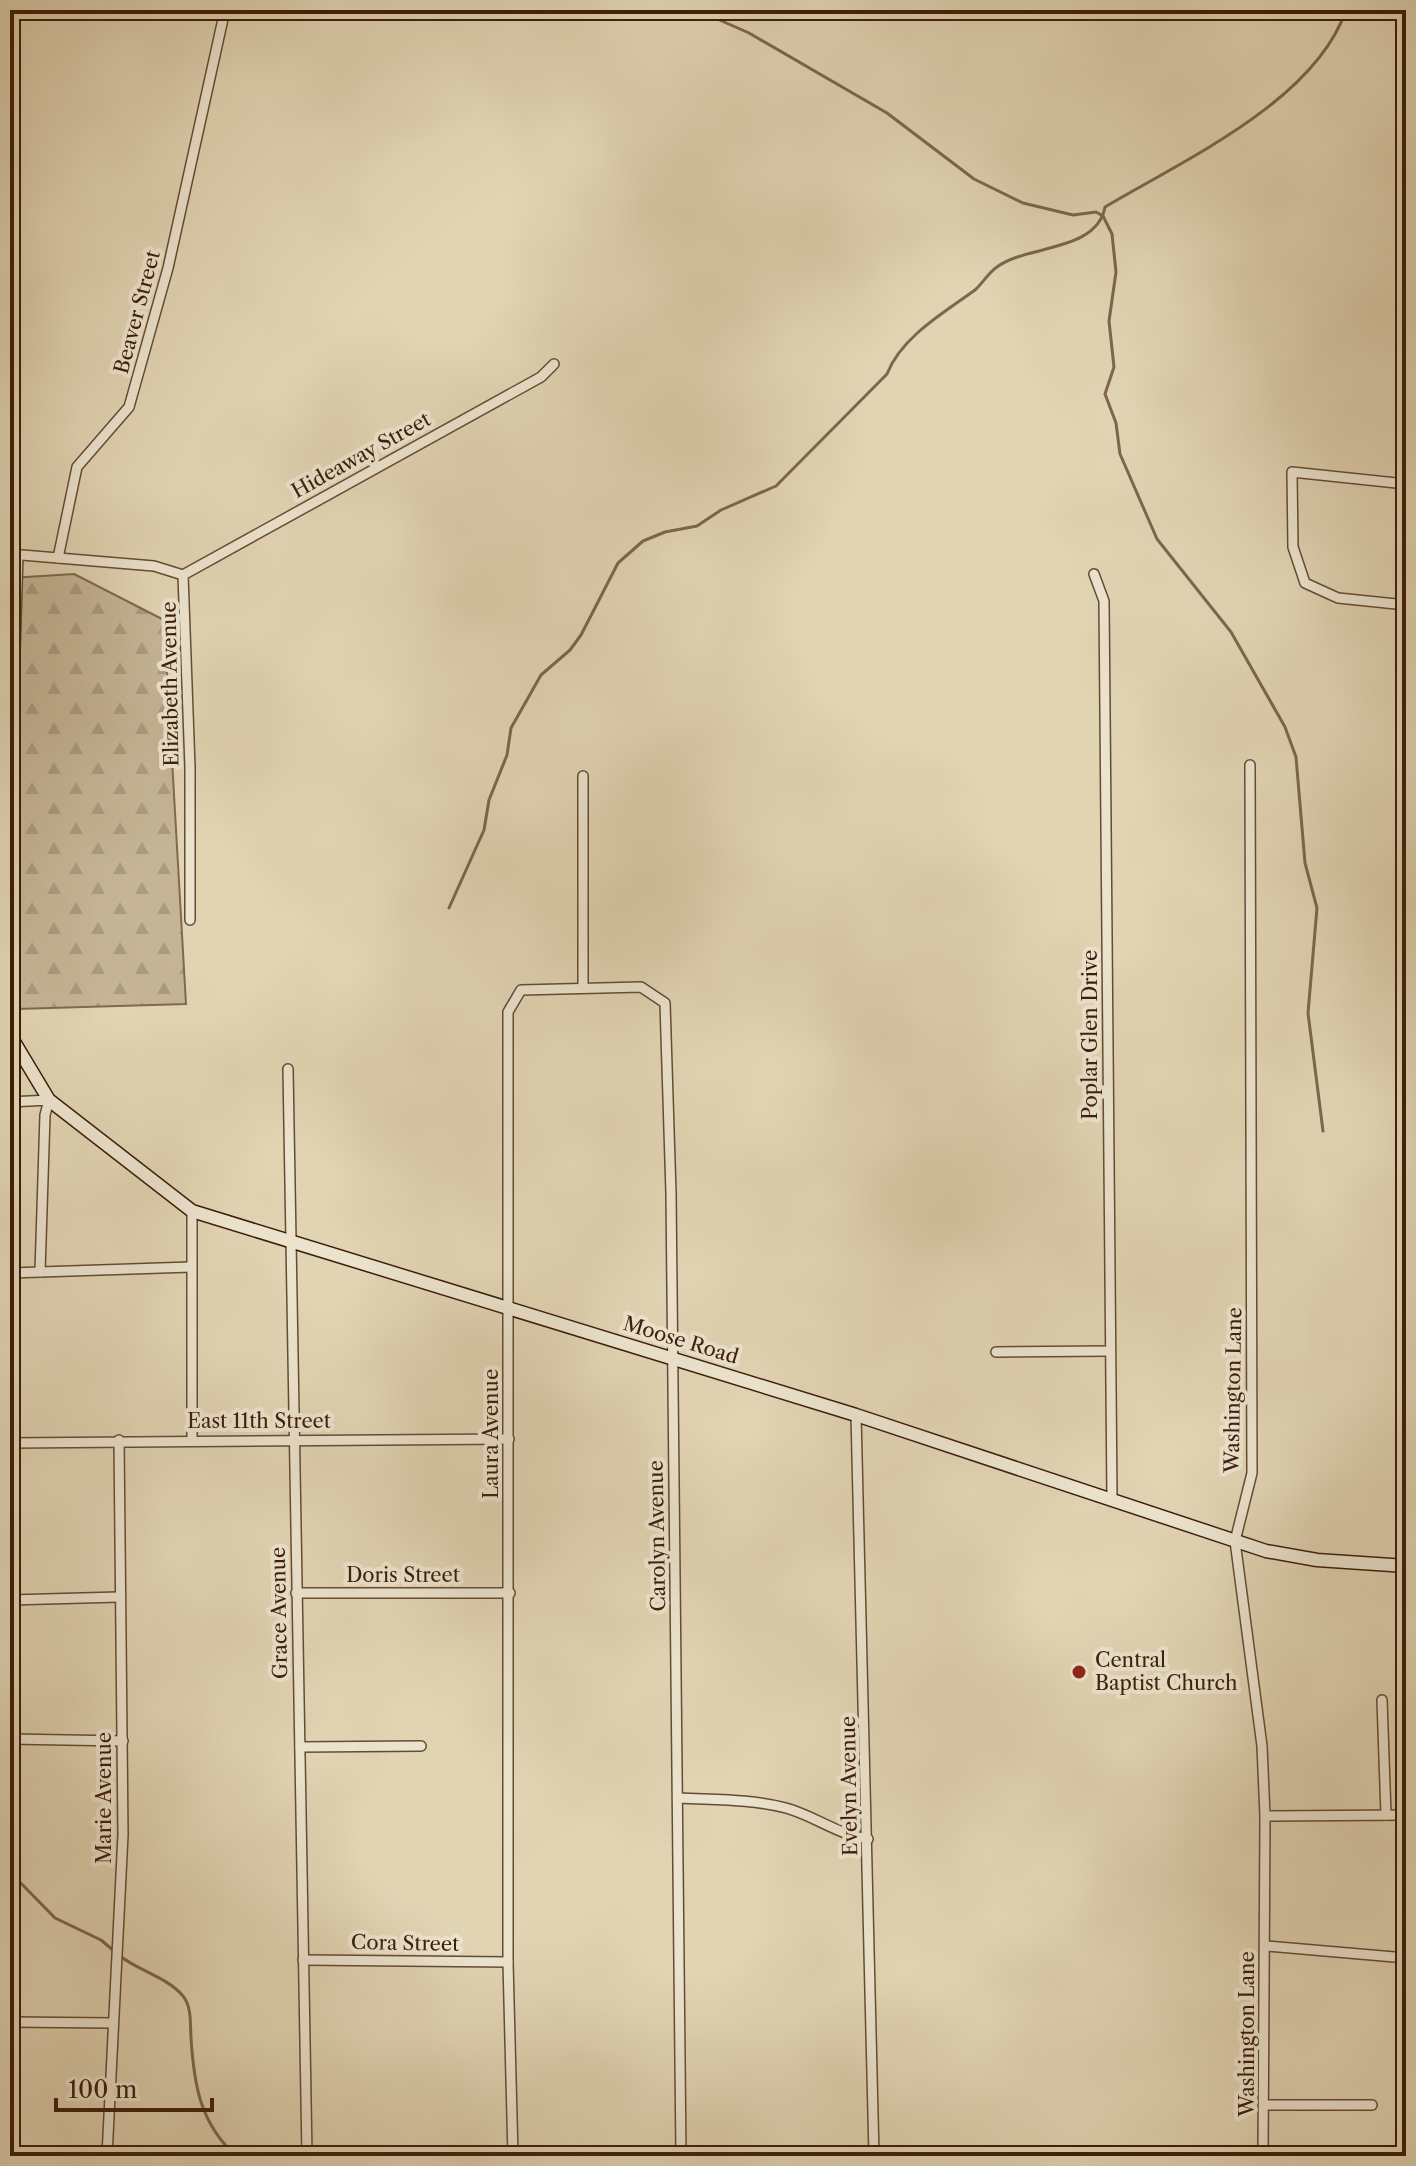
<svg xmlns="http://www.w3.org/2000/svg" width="1416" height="2166" font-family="'Libre Caslon Text',serif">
  <defs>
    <pattern id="forest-firs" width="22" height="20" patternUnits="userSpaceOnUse" patternTransform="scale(2)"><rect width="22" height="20" fill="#c5b596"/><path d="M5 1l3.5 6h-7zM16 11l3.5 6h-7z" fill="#aa9b80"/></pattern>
  </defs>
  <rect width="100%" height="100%" fill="#e1d4b3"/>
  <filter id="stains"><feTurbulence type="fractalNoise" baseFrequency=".0025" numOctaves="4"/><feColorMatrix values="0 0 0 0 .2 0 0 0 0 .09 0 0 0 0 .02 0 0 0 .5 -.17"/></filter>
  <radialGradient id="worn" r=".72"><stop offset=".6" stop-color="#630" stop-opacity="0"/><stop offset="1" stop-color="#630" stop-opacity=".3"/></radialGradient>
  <polygon fill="url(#forest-firs)" stroke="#806950" stroke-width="2" points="74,574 164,620 186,1004 16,1009 10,999 10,578"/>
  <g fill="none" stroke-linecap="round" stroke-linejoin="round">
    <g stroke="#7d664c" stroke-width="3">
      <polyline points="697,10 749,33 887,113 974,179 1023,203 1073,215 1096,212 1103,216"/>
      <polyline points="1103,216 1112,234 1116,272 1109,321 1114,367 1105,394 1116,423 1120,454 1157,539 1231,632 1285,727 1296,757 1305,863 1317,908 1308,1013 1323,1131"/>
      <path d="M449,908L484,830L489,800L507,755L511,728L541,675L570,650L581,635L618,563L643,541L665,532L697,526L721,510L776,486L887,374C901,337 945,312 975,290C983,283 988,273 997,267C1026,245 1097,252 1105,207C1184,160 1315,101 1346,10"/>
      <polyline points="10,1872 55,1918 101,1940 114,1951"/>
      <path d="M120,1956C139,1971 167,1977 183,1996C192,2007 190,2024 191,2038C194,2085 200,2123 236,2156"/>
    </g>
    <g stroke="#654b34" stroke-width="12">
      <g id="street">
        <polyline points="1406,484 1292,472 1293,547 1305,583 1338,598 1406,605"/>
        <polyline points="10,554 154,566 183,575"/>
        <polyline points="58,558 77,467 129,407 168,268 225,10"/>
        <polyline points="1094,574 1104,601 1112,1498"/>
        <polyline points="183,575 541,377 554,364"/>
        <polyline points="183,575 190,767 190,920"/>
        <polyline points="1250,765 1252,1473 1235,1541 1262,1746 1265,1816 1263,2156"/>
        <polyline points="10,815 18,554"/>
        <polyline points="583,987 583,776"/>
        <polyline points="288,1069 307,2156"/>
        <polyline points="10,1102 49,1100 45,1115 40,1272"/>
        <polyline points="192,1211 192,1439"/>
        <polyline points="10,1273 191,1267"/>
        <polyline points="996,1352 1110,1351"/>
        <polyline points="856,1415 874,2156"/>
        <polyline points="10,1443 509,1439"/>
        <polyline points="296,1593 510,1593"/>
        <polyline points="10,1600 119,1597"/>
        <polyline points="1382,1700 1386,1815"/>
        <polyline points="10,1739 123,1741"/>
        <polyline points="300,1747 421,1746"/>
        <path d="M679,1798C715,1800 751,1799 786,1808C815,1816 836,1834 868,1839"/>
        <polyline points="1265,1816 1406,1815"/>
        <polyline points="1266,1946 1406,1958"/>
        <polyline points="303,1960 508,1962"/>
        <polyline points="10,2022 112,2023"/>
        <polyline points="1265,2105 1372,2105"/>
        <polyline points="107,2156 123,1835 119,1440"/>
        <polyline points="513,2156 508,1962 508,1012 521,990 641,987 665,1003 671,1193 681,2156"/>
      </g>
    </g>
    <g stroke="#3c1d09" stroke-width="15">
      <polyline id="secondary" points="10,1035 49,1100 192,1211 856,1415 1266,1551 1317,1560 1406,1566"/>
    </g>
    <use href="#street" stroke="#ece3ce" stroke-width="9"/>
    <use href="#secondary" stroke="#ece3ce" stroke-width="12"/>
  </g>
  <circle fill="#8f2418" stroke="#ece3ce" stroke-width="3" cx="1079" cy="1672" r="8"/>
  <g text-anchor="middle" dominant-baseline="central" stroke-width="8" stroke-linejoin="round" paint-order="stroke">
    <g font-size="20" fill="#3c1d09" stroke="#ece3ce">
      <text transform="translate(137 312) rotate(-75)">Beaver Street</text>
      <text transform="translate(361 455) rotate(-29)">Hideaway Street</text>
      <text transform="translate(170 684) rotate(-91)">Elizabeth Avenue</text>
      <text transform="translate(1090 1035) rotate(-90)">Poplar Glen Drive</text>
      <text transform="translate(681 1340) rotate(17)">Moose Road</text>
      <text transform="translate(1233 1390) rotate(-89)">Washington Lane</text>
      <text x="259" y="1421">East 11th Street</text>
      <text transform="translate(491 1434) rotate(-90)">Laura Avenue</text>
      <text transform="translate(657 1536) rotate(-91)">Carolyn Avenue</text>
      <text x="403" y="1575">Doris Street</text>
      <text transform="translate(279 1613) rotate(-91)">Grace Avenue</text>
      <text transform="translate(849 1786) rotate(-91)">Evelyn Avenue</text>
      <text transform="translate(104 1798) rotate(-90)">Marie Avenue</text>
      <text transform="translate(405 1943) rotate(1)">Cora Street</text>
      <text transform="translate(1247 2034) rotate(-90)">Washington Lane</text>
    </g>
    <g font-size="20" fill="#3c1d09" stroke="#ece3ce" text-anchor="start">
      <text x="1095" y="1660">Central<tspan x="1095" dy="23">Baptist Church</tspan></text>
    </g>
  </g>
  <rect width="1416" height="2166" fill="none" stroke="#e1d4b3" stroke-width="40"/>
  <rect x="12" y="12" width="1392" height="2142" fill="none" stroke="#3c1d09" stroke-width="4"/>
  <rect x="20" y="20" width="1376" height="2126" fill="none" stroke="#3c1d09" stroke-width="2"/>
  <path d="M56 2098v12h156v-12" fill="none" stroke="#3c1d09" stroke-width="4"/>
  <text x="68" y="2098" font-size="24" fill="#3c1d09" stroke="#ece3ce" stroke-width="6" paint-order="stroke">100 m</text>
  <rect width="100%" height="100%" filter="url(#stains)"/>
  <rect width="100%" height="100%" fill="url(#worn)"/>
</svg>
